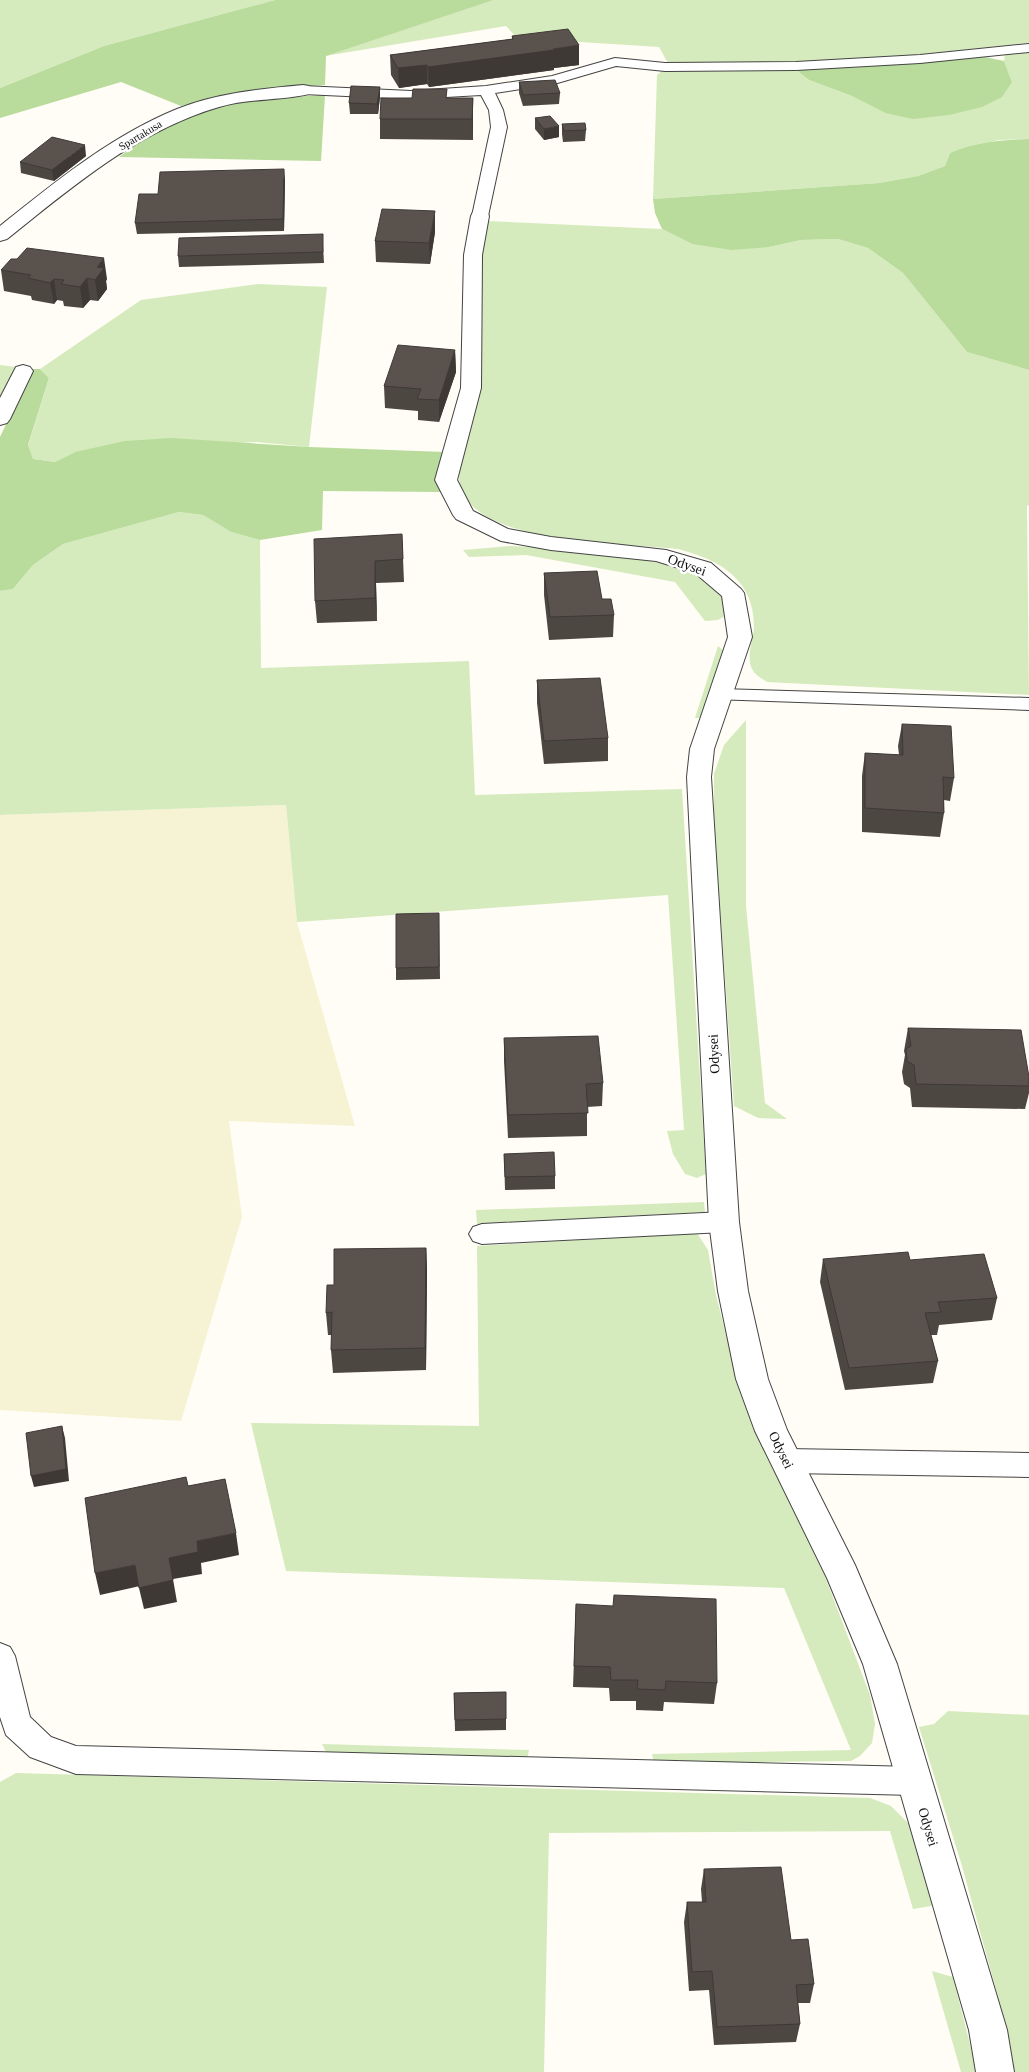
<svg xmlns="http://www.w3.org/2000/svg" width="1029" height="2072" font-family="Georgia,serif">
  <rect width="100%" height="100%" fill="#fffdf5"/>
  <polygon fill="#f6f3d4" points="286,805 297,922 355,1126 229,1121 242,1217 181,1421 0,1410 0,815"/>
  <g fill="#d5ebbd">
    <polygon points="0,0 275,0 104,46 0,88"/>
    <polygon points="494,0 1029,0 1029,43 893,57 795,63 669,65 659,47 517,38 506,26 325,56"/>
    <polygon points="1029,52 1029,139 999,140 950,153 945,166 918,176 879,183 653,199 657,75 663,70 795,69 809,80 852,96 885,113 1012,82 1004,61 1005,54"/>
    <path d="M487,221L662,229L692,244L769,247L801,240L838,239L868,248L903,273L967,352L1029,370V505L1027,506L1029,695L767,682C761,678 755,675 752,669C746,657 753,640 754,627C754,579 720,560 678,549C628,543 464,546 459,479L481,256Z"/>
    <polygon points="258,284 327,287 309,447 256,442 75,452 55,462 33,459 28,446 49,378 40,369 141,300"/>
    <polygon points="0,365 16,367 0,399"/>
    <polygon points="179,512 203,515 231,532 260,540 261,668 469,661 475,795 682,789 706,1174 697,1178 685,1174 673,1154 667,1131 684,1130 668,895 297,922 286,805 0,815 0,591 13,589 33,565 63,544"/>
    <path d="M511,546C558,549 688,554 718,591C724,598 724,606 725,616L718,620L705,621L675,582L526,555L469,557L463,550Z"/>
    <polygon points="718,646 724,651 702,718 695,718"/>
    <polygon points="746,720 746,906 765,1103 787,1119 758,1118 734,1106 714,823 714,774 724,745"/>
    <polygon points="704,1202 705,1212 477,1224 476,1210"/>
    <polygon points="697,1233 708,1250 716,1295 738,1383 756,1435 778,1477 826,1579 870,1695 875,1724 872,1743 860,1756 851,1761 654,1763 652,1754 851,1750 784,1588 286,1571 251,1423 479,1426 477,1246"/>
    <polygon points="948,1711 1029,1715 1029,2072 1012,2072 998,1997 962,1866 919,1727 934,1724"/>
    <polygon points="322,1744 529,1750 527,1760 327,1754"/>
    <polygon points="16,1773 870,1798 891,1806 912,1827 937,1905 913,1909 890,1831 549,1833 544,2072 0,2072 0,1782"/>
    <polygon points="932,1971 953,1977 977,2072 961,2072"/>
  </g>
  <g fill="#b9dc9c">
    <polygon points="275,0 494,0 326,56 325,85 245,91 181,106 121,82 0,118 0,88 104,46"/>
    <polygon points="985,57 1004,61 1012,82 1002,97 982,107 949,115 913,119 885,113 852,96 809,80 795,69 862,67"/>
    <path d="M325,95L321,161L119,157C132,148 146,137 160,129C211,101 269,98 325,95Z"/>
    <path d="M1029,139V370L967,352L903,273L868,248L838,239L801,240L769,247L732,250L692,244L662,229L655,213L653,199L879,183L918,176L945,166L950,153C976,142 1001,140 1029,139Z"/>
    <polygon points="32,369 40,369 49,378 28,445 33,459 55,462 75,452 125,441 171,438 309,447 445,452 440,492 323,491 322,530 260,540 231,532 203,515 179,512 63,544 33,565 13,589 0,591 0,437"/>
  </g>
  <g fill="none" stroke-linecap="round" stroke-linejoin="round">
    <g stroke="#444" stroke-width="2">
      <g id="service">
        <polygon points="1029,44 1029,52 920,63 796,70 665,71 616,66 554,84 495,93 503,110 507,127 488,216 480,221 472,216 491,127 489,110 481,95 411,99 303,94 296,90 303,86 411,91 486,86 552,76 615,58 665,63 796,62 920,55"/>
        <polygon points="719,689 1029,698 1029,710 712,699 709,695 712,691"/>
        <polygon points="724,1212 733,1215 737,1222 733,1229 724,1232 482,1244 473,1241 469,1234 473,1227 482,1224"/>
        <polygon points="786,1449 1029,1453 1029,1477 786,1473 776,1469 772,1461 776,1453"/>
        <polygon points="0,1643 10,1647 15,1656 30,1717 51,1737 76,1746 914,1767 925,1771 929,1781 925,1791 914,1795 76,1774 30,1757 6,1735 0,1717"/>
      </g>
    </g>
    <g stroke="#444" stroke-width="2">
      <g id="minor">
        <path d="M303,85L309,86L312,90L309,94C280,101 248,98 219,107C137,131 72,187 7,239L0,241V226C55,182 111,136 177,109C217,93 260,89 303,85Z"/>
        <polygon points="480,210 487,212 489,216 482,255 481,388 457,480 473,511 508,529 551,537 666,550 711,563 741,589 744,593 752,637 714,749 711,777 739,1222 748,1291 768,1379 787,1430 855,1565 897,1664 1007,2030 1014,2072 976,2072 969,2030 863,1664 827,1578 755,1431 736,1379 718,1291 709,1222 687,777 690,749 728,637 722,596 695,573 656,561 551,550 501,541 456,519 453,515 435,480 461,388 464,255 471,216 473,212"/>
        <polygon points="23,365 30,367 33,371 10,419 7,423 0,425 0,398 16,367"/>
      </g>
    </g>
    <use href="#service" fill="#fff" fill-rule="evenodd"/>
    <use href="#minor" fill="#fff" fill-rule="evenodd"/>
  </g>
  <g fill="#4d4742">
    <polygon points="512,36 579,65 554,68 554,70 429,87 427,84 399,88 391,75 390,55 512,39"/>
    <polygon points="519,82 560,93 559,104 523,106 519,93"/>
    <polygon points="380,87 380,97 378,114 350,114 349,103"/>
    <polygon points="447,98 473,98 473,140 380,139 380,119"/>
    <polygon points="535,118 559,137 544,140 535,129"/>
    <polygon points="562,124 586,130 585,141 563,142 562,134"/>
    <polygon points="86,156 54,181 21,173 20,162"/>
    <polygon points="285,179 284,231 137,234 135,223 158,194"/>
    <polygon points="435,232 430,264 376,262 375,241"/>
    <polygon points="323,245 324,263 179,267 178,256"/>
    <polygon points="1,270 107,279 106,281 107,289 98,301 90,300 83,308 64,306 63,301 57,300 54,304 32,300 31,296 4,291"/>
    <polygon points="455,350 456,372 439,422 418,420 418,411 385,408 384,386"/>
    <polygon points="402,534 404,582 376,583 377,621 317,623 315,601"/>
    <polygon points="544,573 602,599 614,615 613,637 549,640 544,595"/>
    <polygon points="537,680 608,738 608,761 544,764 537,703"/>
    <polygon points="902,724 954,778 950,801 944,800 944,813 940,837 862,832 862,776 865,753 899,755 898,746"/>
    <polygon points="439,913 440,979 396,980 396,968"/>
    <polygon points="908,1028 1029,1077 1029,1093 1025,1109 912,1107 910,1088 904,1084 902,1072 905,1055 904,1051"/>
    <polygon points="504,1038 603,1083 602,1106 587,1107 587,1136 508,1138 504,1061"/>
    <polygon points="504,1154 555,1176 555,1189 505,1190"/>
    <polygon points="426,1248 427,1271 426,1370 333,1373 331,1350 332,1335 328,1335 326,1313 334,1285"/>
    <polygon points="823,1259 910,1260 997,1298 992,1320 939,1325 937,1335 931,1335 938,1361 933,1383 845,1390 820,1282"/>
    <polygon points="576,1604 717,1683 714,1704 664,1702 663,1711 636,1710 636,1701 610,1701 609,1688 573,1687"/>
    <polygon points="506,1692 506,1730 455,1731 454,1693"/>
    <polygon points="704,1869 791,1940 814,1984 810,2003 798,2003 800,2024 796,2042 714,2045 709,1990 689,1991 684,1922 687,1902 702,1902 701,1889"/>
  </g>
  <g fill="#3f3936">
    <polygon points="579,45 579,65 554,68 554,70 429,87 428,67"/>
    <polygon points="427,65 427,84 399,88 398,68"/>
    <polygon points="380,87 380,97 378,114 377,104"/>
    <polygon points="473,98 473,140 472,119"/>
    <polygon points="559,126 559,137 544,140 544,129"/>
    <polygon points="85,145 86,156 54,181 52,170"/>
    <polygon points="284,169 285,179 284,231 283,219"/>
    <polygon points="435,211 435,232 430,264 429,243"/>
    <polygon points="104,258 107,279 106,281 107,289 98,301 95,280 97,267"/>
    <polygon points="87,278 90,300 83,308 80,287"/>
    <polygon points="54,279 57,300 54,304 50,283"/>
    <polygon points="455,350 456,372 439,422 439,400"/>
    <polygon points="375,561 376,583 377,621 375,598"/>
    <polygon points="426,1248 427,1271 426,1370 425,1348"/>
    <polygon points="62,1426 65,1438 69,1481 34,1487 31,1476"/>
    <polygon points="236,1533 239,1555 201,1563 202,1574 173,1579 177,1602 144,1609 139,1588 169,1558 197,1541"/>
    <polygon points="135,1565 140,1586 100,1595 95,1573"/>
  </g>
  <g fill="#5a524d" stroke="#3f3936">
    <polygon points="568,29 579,45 553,49 554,50 428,67 427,65 398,68 390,55 513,39 512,36"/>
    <polygon points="555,80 560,93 523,95 519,82"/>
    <polygon points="351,86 380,87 377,104 349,103"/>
    <polygon points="413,89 447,89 446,98 473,98 472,119 380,119 381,98 412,98"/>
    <polygon points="550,116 559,126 544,129 535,118"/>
    <polygon points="585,123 586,130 564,131 562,124"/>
    <polygon points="52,137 85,145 52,170 20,162"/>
    <polygon points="284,169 283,219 135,223 139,194 158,194 160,172"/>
    <polygon points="382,209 435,211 429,243 375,241"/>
    <polygon points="323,234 323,252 178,256 179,238"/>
    <polygon points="27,248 104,258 97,267 104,268 95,280 87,278 80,287 61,284 64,280 54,279 50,283 28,278 31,275 1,270 11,259 17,259"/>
    <polygon points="398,345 455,350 439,400 417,399 421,389 384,386"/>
    <polygon points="402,534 403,559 375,561 375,598 315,601 314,539"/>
    <polygon points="597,571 602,599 611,599 614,615 550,617 544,573"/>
    <polygon points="600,678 608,738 544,741 537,680"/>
    <polygon points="902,724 951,726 954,778 943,777 944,813 865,808 865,753 903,755"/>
    <polygon points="439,913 439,967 396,968 396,914"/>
    <polygon points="908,1028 1021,1030 1029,1077 1029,1086 916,1084 914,1065 907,1061 906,1049 911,1046"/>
    <polygon points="598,1036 603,1083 586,1084 588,1113 508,1115 504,1038"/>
    <polygon points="554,1152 555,1176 505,1177 504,1154"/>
    <polygon points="426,1248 425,1348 331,1350 332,1312 326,1313 327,1285 334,1285 334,1249"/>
    <polygon points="908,1252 910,1260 984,1254 997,1298 938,1302 941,1312 925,1313 938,1361 849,1368 823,1259"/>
    <polygon points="62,1426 66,1469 31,1476 26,1433"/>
    <polygon points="186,1477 188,1486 225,1479 236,1533 197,1541 198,1552 169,1558 173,1580 139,1588 135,1565 95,1573 85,1498"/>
    <polygon points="614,1595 716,1599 717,1683 666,1681 665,1690 637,1689 638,1680 611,1680 610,1667 574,1666 576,1604 613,1606"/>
    <polygon points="506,1692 506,1719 455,1720 454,1693"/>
    <polygon points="781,1867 791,1940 808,1939 814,1984 796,1985 800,2024 717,2027 712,1971 692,1972 687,1902 706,1902 704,1869"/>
  </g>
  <g text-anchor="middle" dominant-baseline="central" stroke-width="5" stroke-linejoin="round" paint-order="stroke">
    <g font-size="11" fill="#111" stroke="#fff">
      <text transform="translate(140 135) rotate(-31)">Spartakusa</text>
    </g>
    <g font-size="14" fill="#111" stroke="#fff">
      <text transform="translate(687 565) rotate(20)">Odysei</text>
      <text transform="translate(714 1054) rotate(-93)">Odysei</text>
      <text transform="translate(781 1450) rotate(64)">Odysei</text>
      <text transform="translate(928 1827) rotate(73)">Odysei</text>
    </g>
  </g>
</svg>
